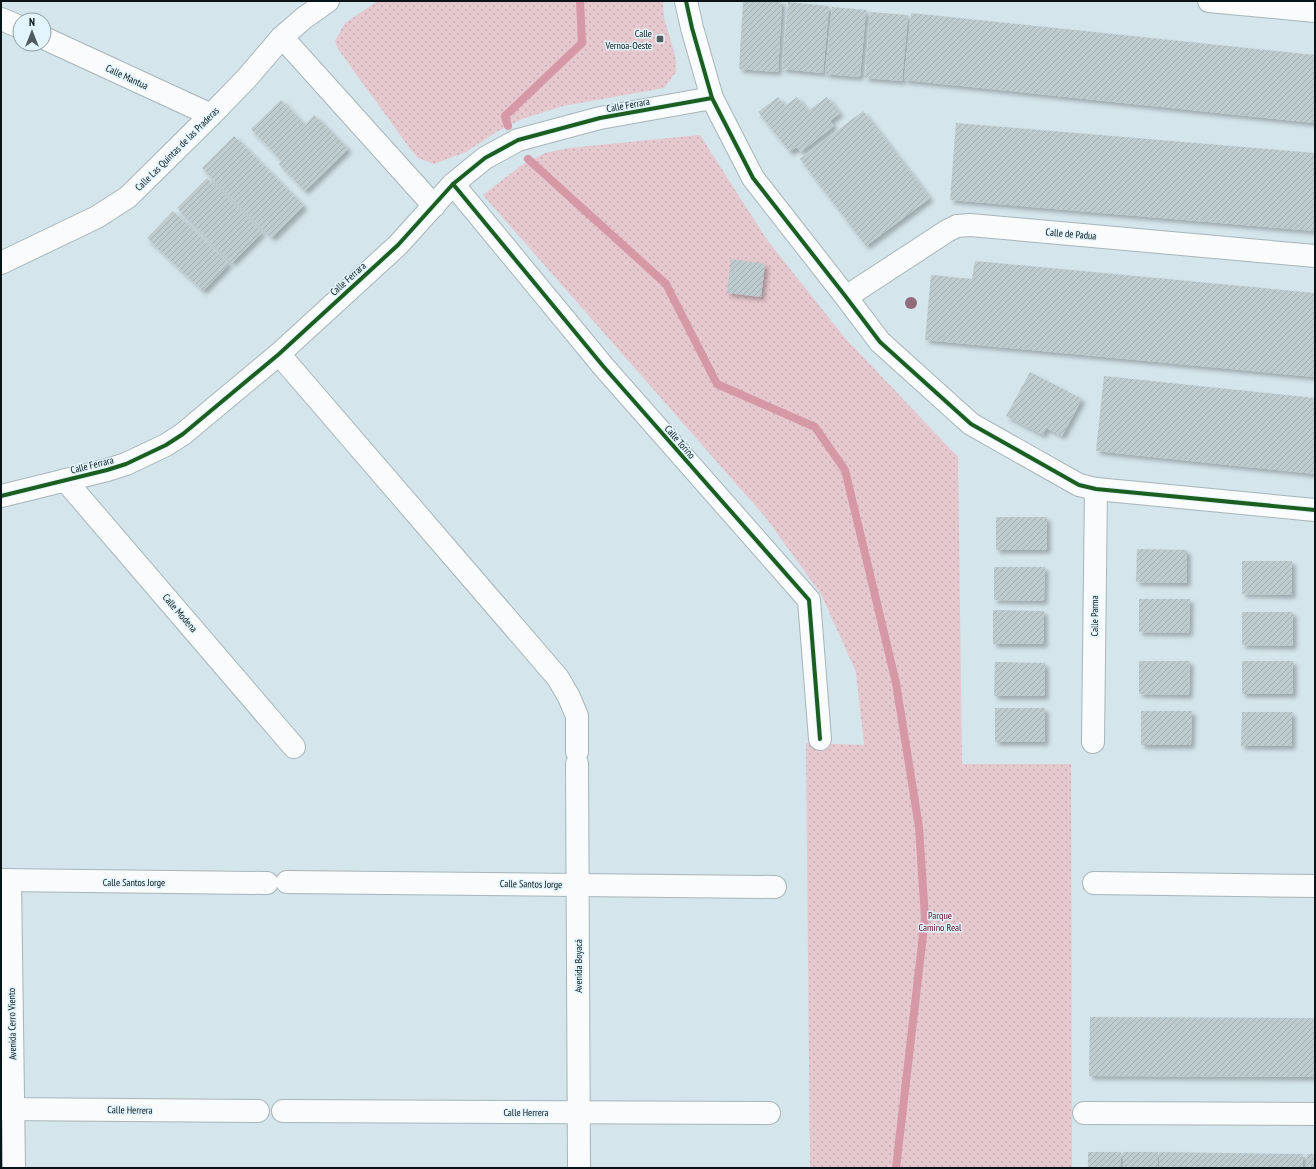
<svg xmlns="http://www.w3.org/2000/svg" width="1316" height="1169" font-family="'PT Sans Narrow',sans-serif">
  <defs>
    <pattern id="park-dots" width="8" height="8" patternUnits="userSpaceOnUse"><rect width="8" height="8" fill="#e6c8cf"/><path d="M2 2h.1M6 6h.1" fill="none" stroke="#c4abb1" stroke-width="1.8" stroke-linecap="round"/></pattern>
    <pattern id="building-hatch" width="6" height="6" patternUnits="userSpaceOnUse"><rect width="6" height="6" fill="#beccd0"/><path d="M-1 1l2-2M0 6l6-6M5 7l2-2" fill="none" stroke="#a2aeb2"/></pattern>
    <filter id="shadow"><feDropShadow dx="3.5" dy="3.5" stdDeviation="2" flood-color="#0004"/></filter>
  </defs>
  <rect width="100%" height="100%" fill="#d4e5eb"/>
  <g fill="url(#park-dots)">
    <polygon points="378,1 663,1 664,18 676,59 676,72 664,88 563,106 522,119 498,131 466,152 434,164 418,158 411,150 338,49 335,41 345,23"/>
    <polygon points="700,135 767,240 845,338 958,457 962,764 1071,764 1072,1168 810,1168 806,743 864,745 856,672 821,594 766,518 483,195 522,165 545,153 569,148"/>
  </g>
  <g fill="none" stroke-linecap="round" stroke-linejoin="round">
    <g stroke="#d598a4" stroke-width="8">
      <polyline points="508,126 505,116 582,43 580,1"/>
      <polyline points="528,159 666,284 717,384 815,427 845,470 896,683 919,827 925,918 896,1168"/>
    </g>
  </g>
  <g fill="url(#building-hatch)" filter="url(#shadow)">
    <polygon points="743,1 782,1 778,72 739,69"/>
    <polygon points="788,2 829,6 823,73 782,69"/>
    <polygon points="832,7 866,10 860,77 825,74"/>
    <polygon points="870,12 908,15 902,81 865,78"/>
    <polygon points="911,13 1315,55 1315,123 904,80"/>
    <polygon points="778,97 785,106 797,97 808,111 827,97 840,113 830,121 834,126 801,152 797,147 790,152 758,112"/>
    <polygon points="281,100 305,125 314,115 348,149 305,191 279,164 282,161 251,129"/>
    <polygon points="863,111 930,198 866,246 800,159"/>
    <polygon points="956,123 1315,153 1315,231 950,200"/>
    <polygon points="234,136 304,206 272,238 202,168"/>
    <polygon points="207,178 262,233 232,263 177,208"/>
    <polygon points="173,211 229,264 203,291 147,238"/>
    <polygon points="731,259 765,264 761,297 727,293"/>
    <polygon points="975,261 1315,293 1315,377 925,340 931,275 972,279"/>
    <polygon points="1030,372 1082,399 1062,436 1046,428 1043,435 1006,416"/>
    <polygon points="1104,376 1315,398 1315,474 1096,451"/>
    <rect x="996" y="517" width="51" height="33"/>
    <polygon points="1137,549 1187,550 1187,583 1136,582"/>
    <polygon points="1242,561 1292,561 1292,595 1242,594"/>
    <polygon points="994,567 1045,567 1044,601 994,600"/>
    <polygon points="1139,599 1190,599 1189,633 1139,632"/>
    <polygon points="993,610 1044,611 1044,644 993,644"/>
    <polygon points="1242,612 1293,612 1293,646 1242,645"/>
    <polygon points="1139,661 1190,661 1189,695 1139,694"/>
    <rect x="1242" y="661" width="51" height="33"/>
    <polygon points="995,662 1045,663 1045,696 994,696"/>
    <rect x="995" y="708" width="50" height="34"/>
    <polygon points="1141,711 1192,711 1191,745 1141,745"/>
    <polygon points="1242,712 1292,712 1292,746 1241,746"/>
    <polygon points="1090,1017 1315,1018 1315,1077 1089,1076"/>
    <polygon points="1088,1152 1121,1152 1120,1168 1088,1168"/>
    <rect x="1123" y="1152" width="35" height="16"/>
    <polygon points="1159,1152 1303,1154 1303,1168 1159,1168"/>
    <rect x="1307" y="1154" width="8" height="14"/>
  </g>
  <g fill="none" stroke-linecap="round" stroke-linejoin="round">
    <g stroke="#a7b5ba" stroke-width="24">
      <g id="minor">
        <polyline points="686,1 692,28 712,98 753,178 846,297 880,342 971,424 1079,485 1096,489 1315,510"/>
        <polyline points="1209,1 1315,11"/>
        <polyline points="1,19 20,27"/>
        <polyline points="282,37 434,206"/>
        <polyline points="44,38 211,115"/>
        <polyline points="453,184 603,366 809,600 820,739"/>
        <polyline points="1,263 97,217 128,197 211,115 246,79 282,37 304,18 328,1"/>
        <polyline points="846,297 947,231 957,226 970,225 1315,256"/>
        <polyline points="279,354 558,678 569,697 577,716 577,752"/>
        <polyline points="65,480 294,747"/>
        <polyline points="1,496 107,470 126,464 166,445 183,434 279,354 398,245 453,184 485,158 518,140 600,118 712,98"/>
        <polyline points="1093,742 1096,489"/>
        <polyline points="577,764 579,1168"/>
        <polyline points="1,880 267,883"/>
        <polyline points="10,880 14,1168"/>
        <polyline points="287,882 775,887"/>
        <polyline points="1094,883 1315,886"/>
        <polyline points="1,1109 258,1111"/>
        <polyline points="283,1111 769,1113"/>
        <polyline points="1084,1113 1315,1114"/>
      </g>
    </g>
    <use href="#minor" stroke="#f9fbfc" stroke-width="22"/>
    <g stroke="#e2f5fc" stroke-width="6">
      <g id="cycleway">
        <polyline points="686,1 692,28 712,98 753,178 846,297 880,342 971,424 1079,485 1096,489 1315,510"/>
        <polyline points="453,184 603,366 809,600 820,739"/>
        <polyline points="1,496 107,470 126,464 166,445 183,434 279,354 398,245 453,184 485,158 518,140 600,118 712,98"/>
      </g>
    </g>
    <use href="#cycleway" stroke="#1b5e20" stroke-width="4"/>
  </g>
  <circle fill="#936a7c" cx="911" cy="303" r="6"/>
  <rect fill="#4f5d61" stroke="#e2f5fc" stroke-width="1.5" x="656" y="35" width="8" height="8" rx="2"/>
  <g text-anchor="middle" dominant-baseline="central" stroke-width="3" stroke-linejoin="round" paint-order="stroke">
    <g font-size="10" fill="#081417" stroke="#e2f5fc" text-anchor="end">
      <text x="652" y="33">Calle<tspan x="652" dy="12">Vernoa-Oeste</tspan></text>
    </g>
    <g font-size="10" fill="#081417" stroke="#e2f5fc">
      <text transform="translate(127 77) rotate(25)">Calle Mantua</text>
      <text transform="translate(628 105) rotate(-10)">Calle Ferrara</text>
      <text transform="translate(177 149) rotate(-45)">Calle Las Quintas de las Praderas</text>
      <text transform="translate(1071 234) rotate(5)">Calle de Padua</text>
      <text transform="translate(348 279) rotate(-42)">Calle Ferrara</text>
      <text transform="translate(680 442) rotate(49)">Calle Torino</text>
      <text transform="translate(92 465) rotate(-14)">Calle Ferrara</text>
      <text transform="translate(180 613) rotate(49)">Calle Modena</text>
      <text transform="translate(1094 616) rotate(-90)">Calle Parma</text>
      <text x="134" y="882">Calle Santos Jorge</text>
      <text transform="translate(531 884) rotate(1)">Calle Santos Jorge</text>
      <text transform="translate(578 966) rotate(-90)">Avenida Boyacá</text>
      <text transform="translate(12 1024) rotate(-91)">Avenida Cerro Viento</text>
      <text transform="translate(130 1110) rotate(1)">Calle Herrera</text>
      <text x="526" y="1112">Calle Herrera</text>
    </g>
    <g font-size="10" fill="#5d0521" stroke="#e2f5fc">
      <text x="940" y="915">Parque<tspan x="940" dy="12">Camino Real</tspan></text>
    </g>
  </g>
  <rect width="1316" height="1169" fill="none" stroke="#081417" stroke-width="4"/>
  <g transform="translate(32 32)"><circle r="19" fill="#e2f5fc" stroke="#8b9ba0"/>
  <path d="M0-3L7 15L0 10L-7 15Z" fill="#4f5d61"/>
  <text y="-6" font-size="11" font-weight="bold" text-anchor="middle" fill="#081417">N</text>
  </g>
</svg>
